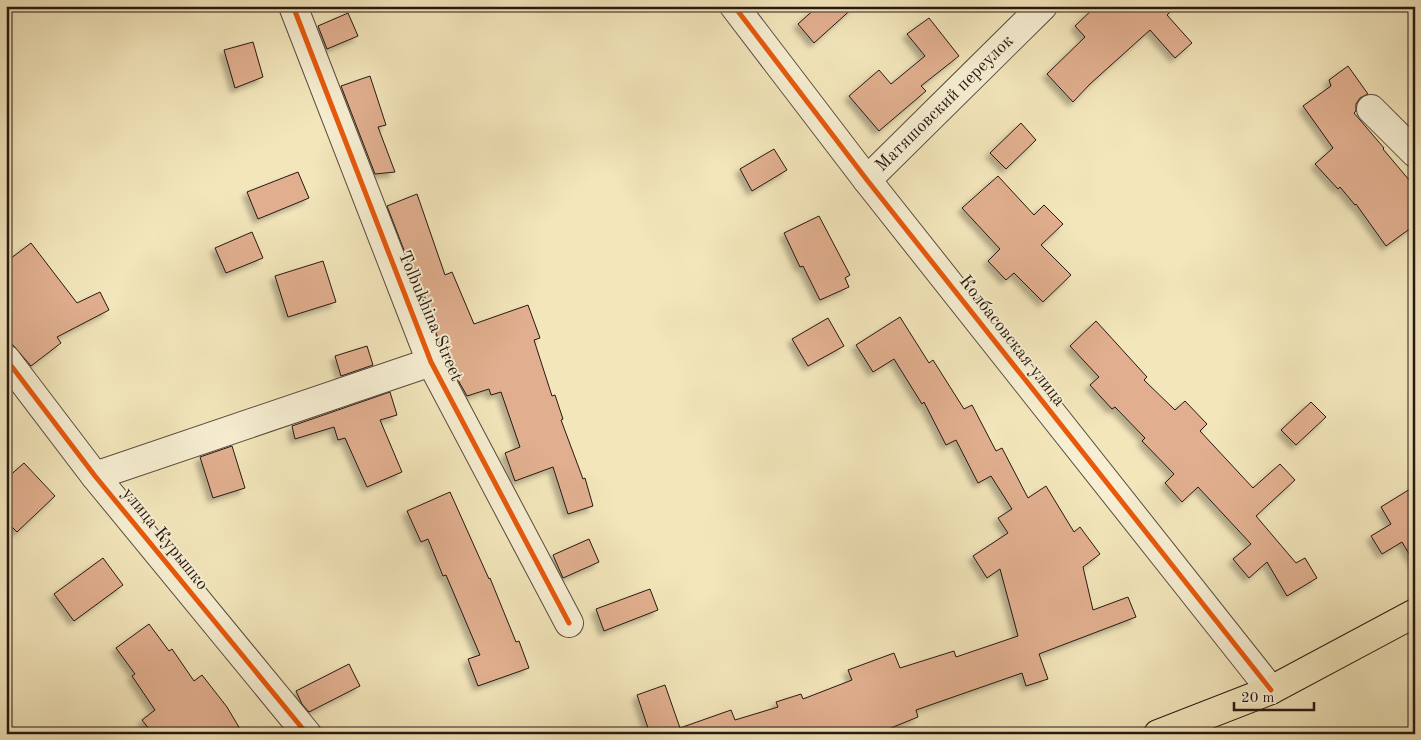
<svg xmlns="http://www.w3.org/2000/svg" width="1421" height="740" font-family="'Old Standard TT',serif">
  <defs>
    <filter id="shadow"><feDropShadow dx="-4.5" dy="4.5" stdDeviation="2.5" flood-color="#0004"/></filter>
  </defs>
  <rect width="100%" height="100%" fill="#f3e6bb"/>
  <filter id="stains"><feTurbulence type="fractalNoise" baseFrequency=".004" numOctaves="4"/><feColorMatrix values="0 0 0 0 .2 0 0 0 0 .09 0 0 0 0 .02 0 0 0 .5 -.17"/></filter>
  <radialGradient id="worn" r=".72"><stop offset=".6" stop-color="#630" stop-opacity="0"/><stop offset="1" stop-color="#630" stop-opacity=".3"/></radialGradient>
  <g fill="#e1af8f" stroke="#271813" filter="url(#shadow)">
    <polygon points="818,6 855,6 814,43 798,24"/>
    <polygon points="1096,6 1176,6 1167,15 1192,43 1175,58 1150,30 1090,84 1073,102 1047,74 1085,37 1075,26"/>
    <polygon points="348,13 358,36 327,49 318,26"/>
    <polygon points="929,18 959,56 921,86 926,91 879,131 849,96 879,70 891,84 925,56 907,34"/>
    <polygon points="253,42 263,77 235,88 224,50"/>
    <polygon points="1348,66 1368,94 1360,98 1356,104 1356,111 1354,113 1384,148 1383,149 1415,187 1415,225 1386,246 1356,204 1355,205 1340,187 1338,189 1315,164 1333,148 1303,106 1331,86 1329,80"/>
    <polygon points="370,76 386,125 378,127 395,172 375,174 341,86"/>
    <polygon points="1021,123 1036,140 1006,169 990,153"/>
    <polygon points="774,149 787,170 752,191 740,169"/>
    <polygon points="298,172 309,198 258,219 247,192"/>
    <polygon points="998,176 1034,215 1044,205 1063,224 1041,245 1071,275 1043,302 1014,273 1006,280 988,261 1000,249 962,208"/>
    <polygon points="417,194 445,275 452,272 474,324 528,305 540,338 534,340 552,396 555,395 563,419 561,420 583,479 585,478 593,506 568,514 553,467 515,481 505,453 520,447 501,392 491,395 489,389 467,396 458,380 449,349 443,351 387,206"/>
    <polygon points="819,216 850,275 845,278 849,287 820,300 803,266 800,267 784,233"/>
    <polygon points="252,232 263,258 226,273 215,248"/>
    <polygon points="31,243 77,303 100,292 109,310 57,337 61,343 31,366 6,337 6,262"/>
    <polygon points="323,261 336,302 288,317 275,276"/>
    <polygon points="900,317 929,363 933,360 964,409 972,405 996,451 1002,448 1028,498 1046,486 1074,532 1080,527 1100,554 1083,567 1093,610 1128,597 1136,617 1039,654 1048,679 1026,686 1022,673 916,710 918,717 876,734 650,734 637,695 665,685 680,728 731,710 735,720 778,707 776,702 801,694 803,699 852,680 848,670 894,653 900,668 954,651 956,657 1018,636 1000,569 987,578 973,556 1008,533 998,518 1012,509 991,476 978,483 956,440 946,445 924,402 922,404 894,359 873,372 856,345"/>
    <polygon points="828,318 844,346 808,366 792,339"/>
    <polygon points="1096,321 1147,377 1144,380 1175,410 1185,401 1207,424 1200,431 1253,488 1280,464 1295,480 1256,516 1296,563 1305,558 1317,578 1287,596 1267,562 1249,578 1233,559 1251,544 1198,487 1182,502 1165,483 1174,474 1142,441 1145,438 1115,407 1112,409 1090,385 1099,377 1070,346"/>
    <polygon points="367,346 373,365 341,376 335,356"/>
    <polygon points="390,392 397,415 380,420 402,472 367,487 345,438 338,440 334,427 295,439 292,426"/>
    <polygon points="1311,402 1326,417 1296,445 1281,430"/>
    <polygon points="232,446 245,488 213,498 200,457"/>
    <polygon points="24,463 55,496 17,532 6,521 6,479"/>
    <polygon points="1415,486 1415,564 1402,542 1382,554 1371,536 1391,524 1381,507"/>
    <polygon points="450,492 489,579 490,578 516,642 519,641 529,668 478,686 468,659 480,655 446,575 443,576 428,539 421,542 407,511"/>
    <polygon points="589,539 599,562 563,578 553,555"/>
    <polygon points="103,558 123,585 74,621 54,594"/>
    <polygon points="650,589 658,610 604,631 596,609"/>
    <polygon points="149,624 169,651 172,649 194,681 202,675 227,707 243,734 153,734 142,720 155,710 132,676 135,674 116,648"/>
    <polygon points="349,664 360,686 309,712 302,704 296,691"/>
  </g>
  <g fill="none" stroke-linecap="round" stroke-linejoin="round">
    <g stroke="#5a4c3d" stroke-width="30">
      <g id="minor">
        <polyline points="293,6 431,362 569,623"/>
        <polyline points="734,6 867,180 1271,690"/>
        <polyline points="1371,109 1415,153"/>
        <path id="s1" d="M867,180L1043,6"/>
        <polyline points="6,359 95,476 307,734"/>
        <polyline points="95,476 431,362"/>
      </g>
    </g>
    <g stroke="#271813" stroke-width="30">
      <polyline id="major" points="1158,734 1271,690 1415,613"/>
    </g>
    <use href="#minor" stroke="#f7efd3" stroke-width="28"/>
    <use href="#major" stroke="#f3e6bb" stroke-width="28"/>
    <g stroke="#f7efd3" stroke-width="8">
      <g id="cycleway">
        <polyline points="293,6 431,362 569,623"/>
        <polyline points="734,6 867,180 1271,690"/>
        <polyline points="6,359 95,476 307,734"/>
      </g>
    </g>
    <use href="#cycleway" stroke="#e8590c" stroke-width="5"/>
  </g>
  <g text-anchor="middle" dominant-baseline="central" stroke-width="4" stroke-linejoin="round" paint-order="stroke">
    <g font-size="18" fill="#271813" stroke="#f7efd3">
      <text stroke="none"><textPath href="#s1" startOffset="109">Матяшовский переулок</textPath></text>
      <text transform="translate(430 316) rotate(67)">Tolbukhina Street</text>
      <text transform="translate(1012 341) rotate(52)">Колбасовская улица</text>
      <text transform="translate(165 539) rotate(51)">улица Курышко</text>
    </g>
  </g>
  <rect width="1421" height="740" fill="none" stroke="#f3e6bb" stroke-width="25"/>
  <rect x="8" y="8" width="1406" height="725" fill="none" stroke="#271813" stroke-width="2.5"/>
  <rect x="12" y="12" width="1396" height="715" fill="none" stroke="#271813"/>
  <path d="M1234 702v8h80v-8" fill="none" stroke="#271813" stroke-width="2.5"/>
  <text x="1241" y="702" font-size="15" fill="#271813" stroke="#f7efd3" stroke-width="4" paint-order="stroke">20 m</text>
  <rect width="100%" height="100%" filter="url(#stains)"/>
  <rect width="100%" height="100%" fill="url(#worn)"/>
</svg>
